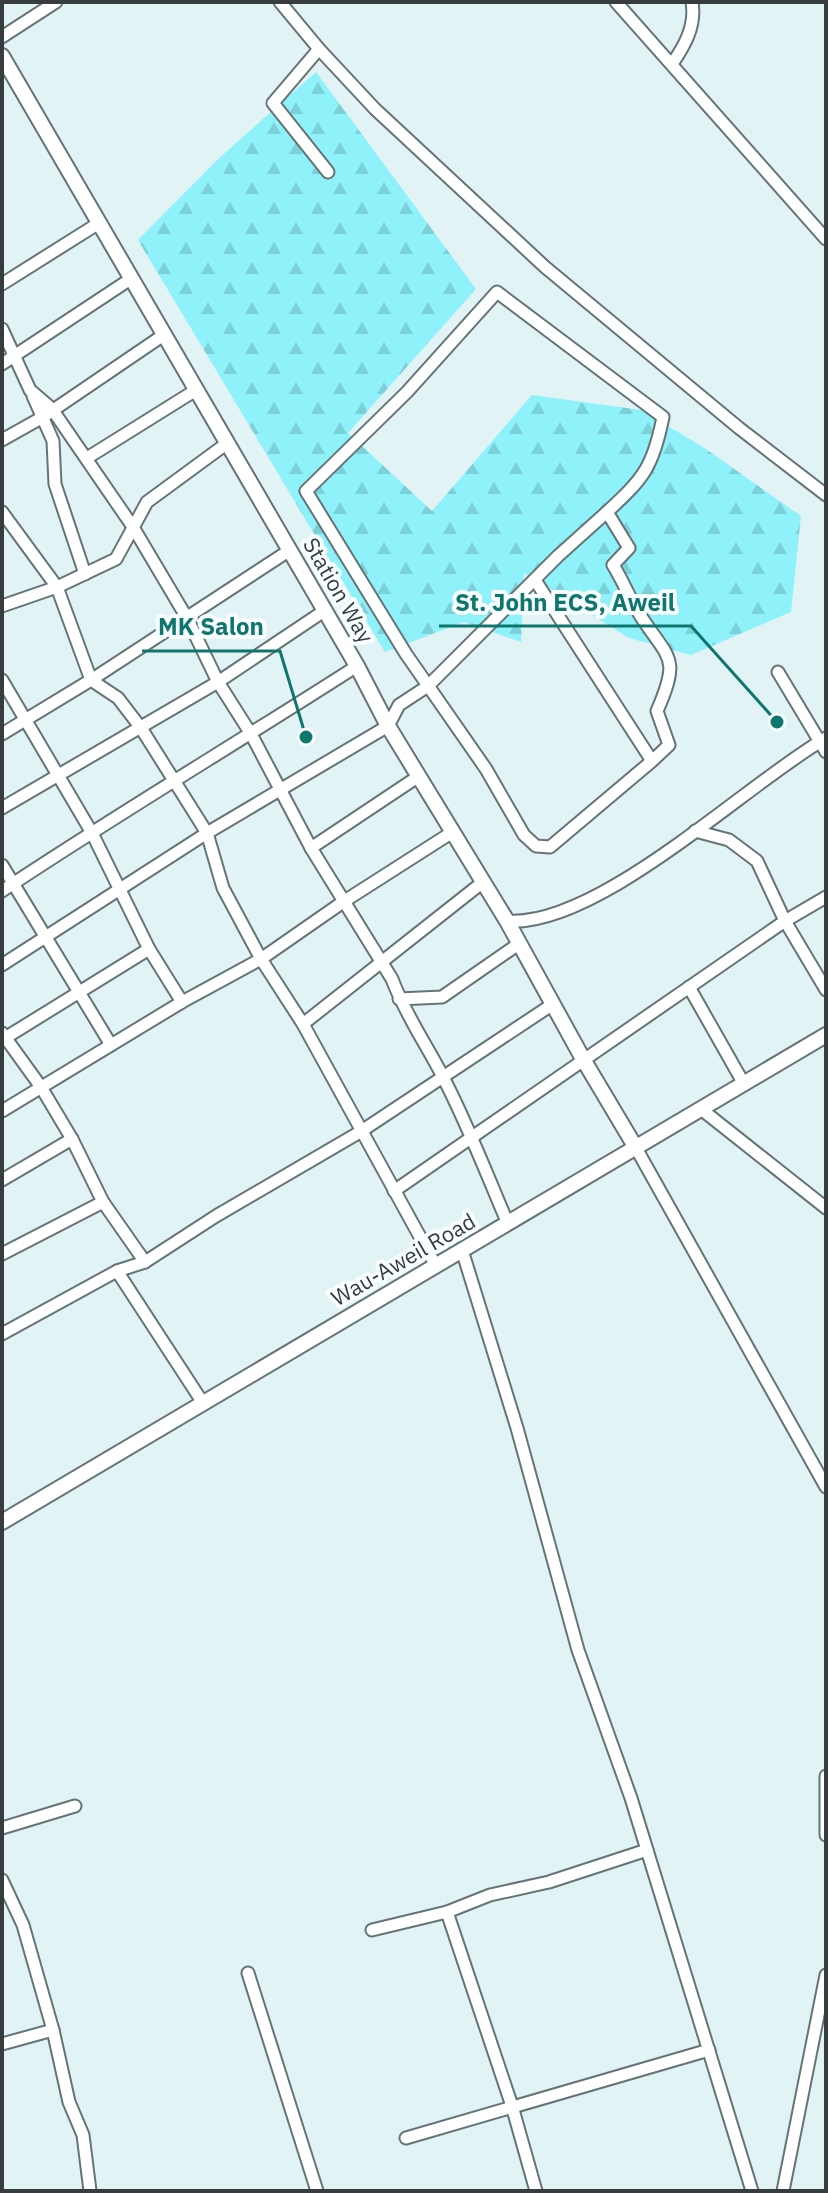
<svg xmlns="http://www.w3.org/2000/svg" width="828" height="2193" font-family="'IBM Plex Sans',sans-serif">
  <defs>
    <pattern id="forest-firs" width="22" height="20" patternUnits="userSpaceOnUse" patternTransform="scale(2)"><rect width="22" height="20" fill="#8ff1fa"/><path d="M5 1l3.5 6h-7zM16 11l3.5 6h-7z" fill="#7cd0d7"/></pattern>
  </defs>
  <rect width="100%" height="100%" fill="#e2f3f5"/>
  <polygon fill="url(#forest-firs)" points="316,72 476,289 348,433 432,511 532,395 641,410 703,447 801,516 791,612 691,655 629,638 524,573 521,642 464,622 385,652 138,240 217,160"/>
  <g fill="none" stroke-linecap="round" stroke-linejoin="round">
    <g stroke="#657476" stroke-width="15">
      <g id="minor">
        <polyline points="280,2 319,49 375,109 545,267 739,428 826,495"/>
        <polyline points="616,2 826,239"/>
        <polyline points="2,37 56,2"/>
        <polyline points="319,49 273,103 328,172"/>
        <path d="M672,64C685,45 696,26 692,2"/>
        <polyline points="2,284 99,223"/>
        <path d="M2,329L30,390L52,409L133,527L187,618L218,682L251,734L311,848L392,979C405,1014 426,1044 443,1077C468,1125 487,1175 508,1224"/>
        <polyline points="2,364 132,278"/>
        <polyline points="33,396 53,441 55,484 85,574"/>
        <polyline points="2,440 43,417 165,334"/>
        <polyline points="87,458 196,390"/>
        <polyline points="2,512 57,587 91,680 118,698 141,728 207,833 223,888 261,959 303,1024 436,1266"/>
        <path d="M535,580L652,761L550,847L536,846L524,835L486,769L406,654L306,491L407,392L497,292L663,417C653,467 644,478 607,512L629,548L613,565C623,581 630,599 640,615C669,660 681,656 657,711L669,745L652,761"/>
        <polyline points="2,606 57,587 116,559 147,502 226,444"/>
        <polyline points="778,672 826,752"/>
        <polyline points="2,680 92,833 149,949 182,1002"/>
        <polyline points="2,734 91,680 290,550"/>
        <polyline points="2,808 218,682 324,611"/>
        <polyline points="695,831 729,840 757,861 785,921 826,990"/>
        <polyline points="311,848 419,776"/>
        <polyline points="2,865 111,1045"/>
        <path d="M2,891C119,813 239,742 357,666"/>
        <path d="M507,921C598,928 746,784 826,738"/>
        <polyline points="2,965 207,833 388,726 399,705 428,686 558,556 607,512"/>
        <polyline points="689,987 744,1084"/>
        <polyline points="399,999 442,997 520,943"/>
        <polyline points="303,1024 483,882"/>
        <polyline points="2,1033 41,1087 72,1139 103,1202 145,1262"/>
        <polyline points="5,1038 149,949"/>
        <polyline points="701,1109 826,1208"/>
        <polyline points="2,1111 182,1002 261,959 343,902 451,833"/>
        <polyline points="636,1148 826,1487"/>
        <polyline points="2,1180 72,1139"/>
        <polyline points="394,1191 785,921 826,897"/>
        <polyline points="462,1250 517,1428 578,1650 631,1798 752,2191"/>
        <polyline points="2,1254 103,1202"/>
        <polyline points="117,1271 203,1403"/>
        <polyline points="2,1334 117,1271 145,1262 216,1216 360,1132 553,1004"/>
        <polyline points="826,1776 826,1835"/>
        <polyline points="2,1828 75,1806"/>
        <polyline points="2,1880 23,1925 53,2030 69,2102 83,2135 90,2191"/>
        <polyline points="447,1912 512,2106 536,2191"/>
        <polyline points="372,1930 447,1912 490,1895 549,1882 647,1850"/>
        <polyline points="248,1973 317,2191"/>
        <polyline points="2,2044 53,2030"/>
        <polyline points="406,2138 709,2050"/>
        <polyline points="783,2191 826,1975"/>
      </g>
    </g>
    <g stroke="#657476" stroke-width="18">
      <g id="major">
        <polyline points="2,56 357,666 388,726 507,921 583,1059 636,1148"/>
        <polyline points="2,1522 826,1035"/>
      </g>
    </g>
    <use href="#minor" stroke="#fff" stroke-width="11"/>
    <use href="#major" stroke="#fff" stroke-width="14"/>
  </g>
  <g text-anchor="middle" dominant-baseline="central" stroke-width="8" stroke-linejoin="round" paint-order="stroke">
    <g font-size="22" fill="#373d3e" stroke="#f8feff">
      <text transform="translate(339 590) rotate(60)">Station Way</text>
      <text transform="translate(403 1259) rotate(-30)">Wau-Aweil Road</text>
    </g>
  </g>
  <path fill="none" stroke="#0f766e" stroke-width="3" d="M777 722L691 626H439M306 737L280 651H142"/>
  <g fill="#0f766e" stroke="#f8feff" stroke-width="3">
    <circle cx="777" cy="722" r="8"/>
    <circle cx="306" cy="737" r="8"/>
  </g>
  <g font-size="24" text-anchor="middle" font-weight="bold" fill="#0f766e" stroke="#f8feff" stroke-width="8" stroke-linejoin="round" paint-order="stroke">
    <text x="565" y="611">St. John ECS, Aweil</text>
    <text x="211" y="635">MK Salon</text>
  </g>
  <rect width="828" height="2193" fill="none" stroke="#373d3e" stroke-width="8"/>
</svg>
